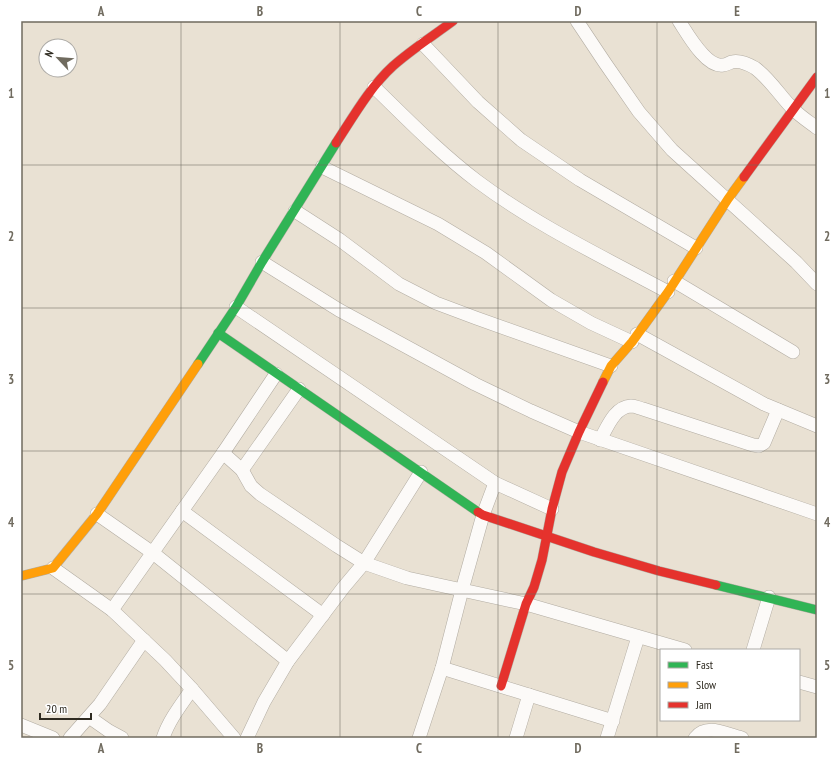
<svg xmlns="http://www.w3.org/2000/svg" width="838" height="759" font-family="'PT Sans Narrow',sans-serif">
  <rect width="100%" height="100%" fill="#e9e1d3"/>
  <g fill="none" stroke-linecap="round" stroke-linejoin="round">
    <g stroke="#b2aca2" stroke-width="14">
      <g id="street">
        <polyline points="577,21 605,63 639,112 672,150 796,262 817,284"/>
        <path d="M679,21C687,33 706,68 723,65C726,65 729,63 732,62C740,60 748,64 755,68C770,79 780,96 793,109C800,116 809,122 817,128"/>
        <polyline points="423,44 478,102 521,140 580,180 696,248"/>
        <path d="M374,87C407,119 440,153 477,181C536,225 603,257 668,292"/>
        <polyline points="322,167 438,224 486,253 551,300 591,323 632,342"/>
        <polyline points="295,211 340,240 399,284 436,303 476,318 611,366"/>
        <polyline points="262,262 339,310 475,384 531,411 579,432 817,514"/>
        <polyline points="674,281 793,352"/>
        <polyline points="236,307 495,483 552,509"/>
        <polyline points="637,334 764,404 817,426"/>
        <path d="M600,440C607,428 614,407 631,406C635,406 639,408 643,409L753,445L759,446L764,443L778,410"/>
        <polyline points="223,453 242,470 251,486 260,494 337,546 364,563 407,578 526,604 685,650"/>
        <polyline points="242,470 299,389"/>
        <polyline points="182,511 323,615"/>
        <polyline points="97,514 153,553 288,661"/>
        <polyline points="53,568 112,610 165,660 192,689 234,738"/>
        <polyline points="112,610 223,453 276,374"/>
        <polyline points="753,650 769,597"/>
        <polyline points="442,668 613,721"/>
        <polyline points="799,682 817,687"/>
        <polyline points="89,717 109,731 122,738"/>
        <polyline points="21,725 53,738"/>
        <polyline points="70,738 100,704 144,640"/>
        <path d="M163,738C169,720 181,705 192,689"/>
        <polyline points="247,738 264,702 288,661 343,588 364,563 421,472"/>
        <polyline points="419,738 442,668 462,590 483,515 495,483"/>
        <polyline points="516,738 529,695"/>
        <polyline points="607,738 638,637"/>
        <path d="M695,738C707,723 725,734 742,738"/>
      </g>
    </g>
    <g stroke="#b2aca2" stroke-width="10">
      <g id="fast">
        <polyline points="218,333 478,512"/>
        <polyline points="198,364 236,307 262,262 336,143"/>
        <polyline points="716,585 817,610"/>
      </g>
    </g>
    <g stroke="#b2aca2" stroke-width="10">
      <g id="slow">
        <polyline points="603,382 611,366 632,342 668,292 728,199 744,177"/>
        <polyline points="21,576 53,568 97,514 198,364"/>
      </g>
    </g>
    <g stroke="#b2aca2" stroke-width="10">
      <g id="jam">
        <path d="M336,143C353,117 370,87 393,66C412,49 433,36 453,21"/>
        <polyline points="744,177 817,77"/>
        <polyline points="478,512 483,515 594,552 659,571 716,585"/>
        <polyline points="501,686 526,604 534,587 542,560 552,509 562,472 579,432 603,382"/>
      </g>
    </g>
    <use href="#street" stroke="#fcfaf8" stroke-width="13"/>
    <use href="#fast" stroke="#30b455" stroke-width="9"/>
    <use href="#slow" stroke="#ff9f0a" stroke-width="9"/>
    <use href="#jam" stroke="#e5322d" stroke-width="9"/>
  </g>
  <path fill="none" stroke="#706b5f" stroke-width="1" stroke-opacity="0.55" d="M181,21V738M340,21V738M498,21V738M657,21V738M21,165H817M21,308H817M21,451H817M21,594H817"/>
  <rect width="838" height="759" fill="none" stroke="#ffffff" stroke-width="44"/>
  <rect x="660" y="649" width="140" height="72" fill="#ffffff" stroke="#acaaa6"/>
  <rect x="668" y="662" width="20" height="6" fill="#30b455" stroke="#acaaa6"/>
  <text x="696" y="669" font-size="12" fill="#2f2b21">Fast</text>
  <rect x="668" y="682" width="20" height="6" fill="#ff9f0a" stroke="#acaaa6"/>
  <text x="696" y="689" font-size="12" fill="#2f2b21">Slow</text>
  <rect x="668" y="702" width="20" height="6" fill="#e5322d" stroke="#acaaa6"/>
  <text x="696" y="709" font-size="12" fill="#2f2b21">Jam</text>
  <g transform="translate(58 58) rotate(296)"><circle r="19" fill="#ffffff" stroke="#acaaa6"/>
  <path d="M0-3L7 15L0 10L-7 15Z" fill="#706b5f"/>
  <text y="-6" font-size="11" font-weight="bold" text-anchor="middle" fill="#2f2b21">N</text>
  </g>
  <path d="M40 713v6h51v-6" fill="none" stroke="#2f2b21" stroke-width="2"/>
  <text x="46" y="713" font-size="12" fill="#2f2b21" stroke="#ffffff" stroke-width="3" paint-order="stroke">20 m</text>
  <rect x="22" y="22" width="794" height="715" fill="none" stroke="#706b5f" stroke-width="1.5"/>
  <g font-size="13" text-anchor="middle" font-weight="bold" fill="#706b5f">
    <text x="101" y="16">A</text>
    <text x="260" y="16">B</text>
    <text x="419" y="16">C</text>
    <text x="578" y="16">D</text>
    <text x="737" y="16">E</text>
    <text x="11" y="98">1</text>
    <text x="827" y="98">1</text>
    <text x="11" y="241">2</text>
    <text x="827" y="241">2</text>
    <text x="11" y="384">3</text>
    <text x="827" y="384">3</text>
    <text x="11" y="527">4</text>
    <text x="827" y="527">4</text>
    <text x="11" y="670">5</text>
    <text x="827" y="670">5</text>
    <text x="101" y="753">A</text>
    <text x="260" y="753">B</text>
    <text x="419" y="753">C</text>
    <text x="578" y="753">D</text>
    <text x="737" y="753">E</text>
  </g>
</svg>
